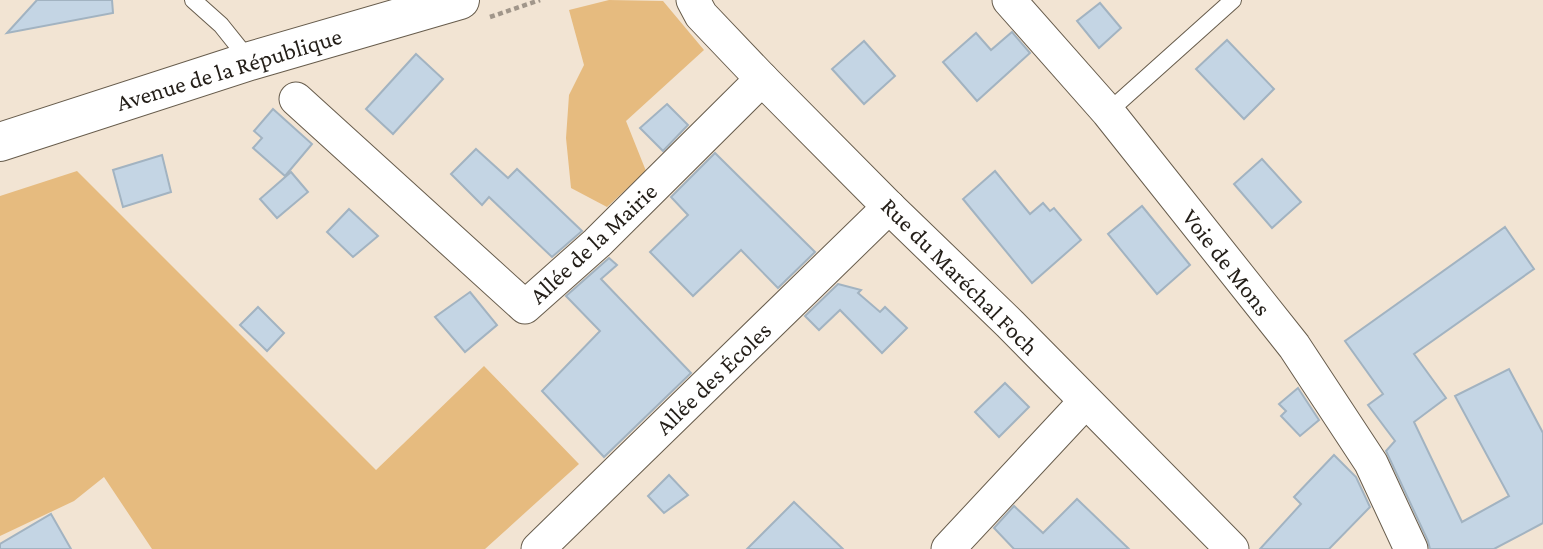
<svg xmlns="http://www.w3.org/2000/svg" width="1543" height="549" font-family="'Crimson Pro',serif">
  <rect width="100%" height="100%" fill="#f2e4d3"/>
  <g fill="#e6bb7f">
    <polygon points="609,0 663,1 704,50 626,121 646,171 607,207 571,188 566,138 569,95 584,65 569,10"/>
    <polygon points="77,171 376,470 484,366 579,464 485,549 152,549 104,477 74,501 0,536 0,196"/>
  </g>
  <g fill="#c4d5e4" stroke="#a2b3c1" stroke-width="2">
    <polygon points="37,0 112,0 113,13 7,33"/>
    <polygon points="1100,3 1121,28 1099,48 1077,21"/>
    <polygon points="1012,32 1030,53 977,101 943,62 976,33 991,50"/>
    <polygon points="1227,40 1274,89 1244,119 1196,69"/>
    <polygon points="864,41 895,76 864,104 832,69"/>
    <polygon points="416,54 443,79 393,134 366,109"/>
    <polygon points="667,104 688,125 663,151 640,128"/>
    <polygon points="273,109 312,144 285,176 253,148 262,138 254,131"/>
    <polygon points="476,149 508,178 517,169 582,231 552,257 489,197 482,205 451,174"/>
    <polygon points="715,153 815,252 778,288 741,250 693,296 650,252 688,215 671,197"/>
    <polygon points="162,155 171,192 123,207 113,170"/>
    <polygon points="1262,159 1301,202 1272,228 1234,184"/>
    <polygon points="995,171 1030,214 1043,203 1050,211 1054,208 1081,240 1032,283 963,199"/>
    <polygon points="291,172 308,192 277,218 260,199"/>
    <polygon points="1142,206 1190,265 1157,294 1108,234"/>
    <polygon points="349,209 378,236 353,257 327,232"/>
    <polygon points="1505,227 1534,269 1414,354 1446,398 1414,422 1462,522 1509,496 1455,396 1509,369 1543,433 1543,523 1494,549 1430,549 1428,541 1386,451 1395,441 1368,405 1383,394 1345,341"/>
    <polygon points="609,258 617,265 601,279 691,373 604,457 542,391 600,331 566,296"/>
    <polygon points="838,284 861,290 858,293 880,312 885,307 907,328 882,353 840,310 819,330 805,316"/>
    <polygon points="470,292 497,325 465,352 435,317"/>
    <polygon points="258,307 284,333 267,351 240,325"/>
    <polygon points="1005,383 1029,407 999,437 975,412"/>
    <polygon points="1298,388 1319,420 1300,436 1281,416 1286,411 1279,404"/>
    <polygon points="1334,455 1356,477 1370,507 1329,549 1260,549 1301,504 1294,497"/>
    <polygon points="669,475 688,495 664,513 648,496"/>
    <polygon points="1077,499 1129,549 1014,549 994,528 1014,506 1043,533"/>
    <polygon points="794,502 843,549 747,549"/>
    <polygon points="51,514 71,549 0,549 0,544"/>
  </g>
  <g fill="none" stroke-linecap="round" stroke-linejoin="round">
    <g stroke="#675c4c" stroke-width="18">
      <g id="lane">
        <polyline points="193,0 221,25 249,60"/>
        <polyline points="1108,112 1233,0"/>
      </g>
    </g>
    <g stroke="#675c4c" stroke-width="35">
      <g id="street">
        <polyline points="693,0 701,15 762,79 889,207 1010,324 1232,549"/>
        <polyline points="1009,0 1108,112 1294,346 1371,463 1411,549"/>
        <polyline points="296,99 525,307 597,243 762,79"/>
        <polyline points="538,549 889,207"/>
        <polyline points="948,549 1085,402"/>
      </g>
    </g>
    <g stroke="#675c4c" stroke-width="40">
      <polyline id="secondary" points="0,142 250,61 460,0"/>
    </g>
    <polyline stroke="#a1968a" stroke-width="4.5" stroke-dasharray="5 3.5" stroke-linecap="butt" points="490,17 540,0"/>
    <use href="#lane" stroke="#fff" stroke-width="16"/>
    <use href="#street" stroke="#fff" stroke-width="33"/>
    <use href="#secondary" stroke="#fff" stroke-width="38"/>
  </g>
  <g text-anchor="middle" dominant-baseline="central" stroke-width="6" stroke-linejoin="round" paint-order="stroke">
    <g font-size="24" fill="#231e18" stroke="#fff">
      <text transform="translate(229 69) rotate(-17)">Avenue de la République</text>
      <text transform="translate(593 243) rotate(-43)">Allée de la Mairie</text>
      <text transform="translate(1227 262) rotate(52)">Voie de Mons</text>
      <text transform="translate(960 276) rotate(45)">Rue du Maréchal Foch</text>
      <text transform="translate(713 378) rotate(-44)">Allée des Écoles</text>
    </g>
  </g>
</svg>
